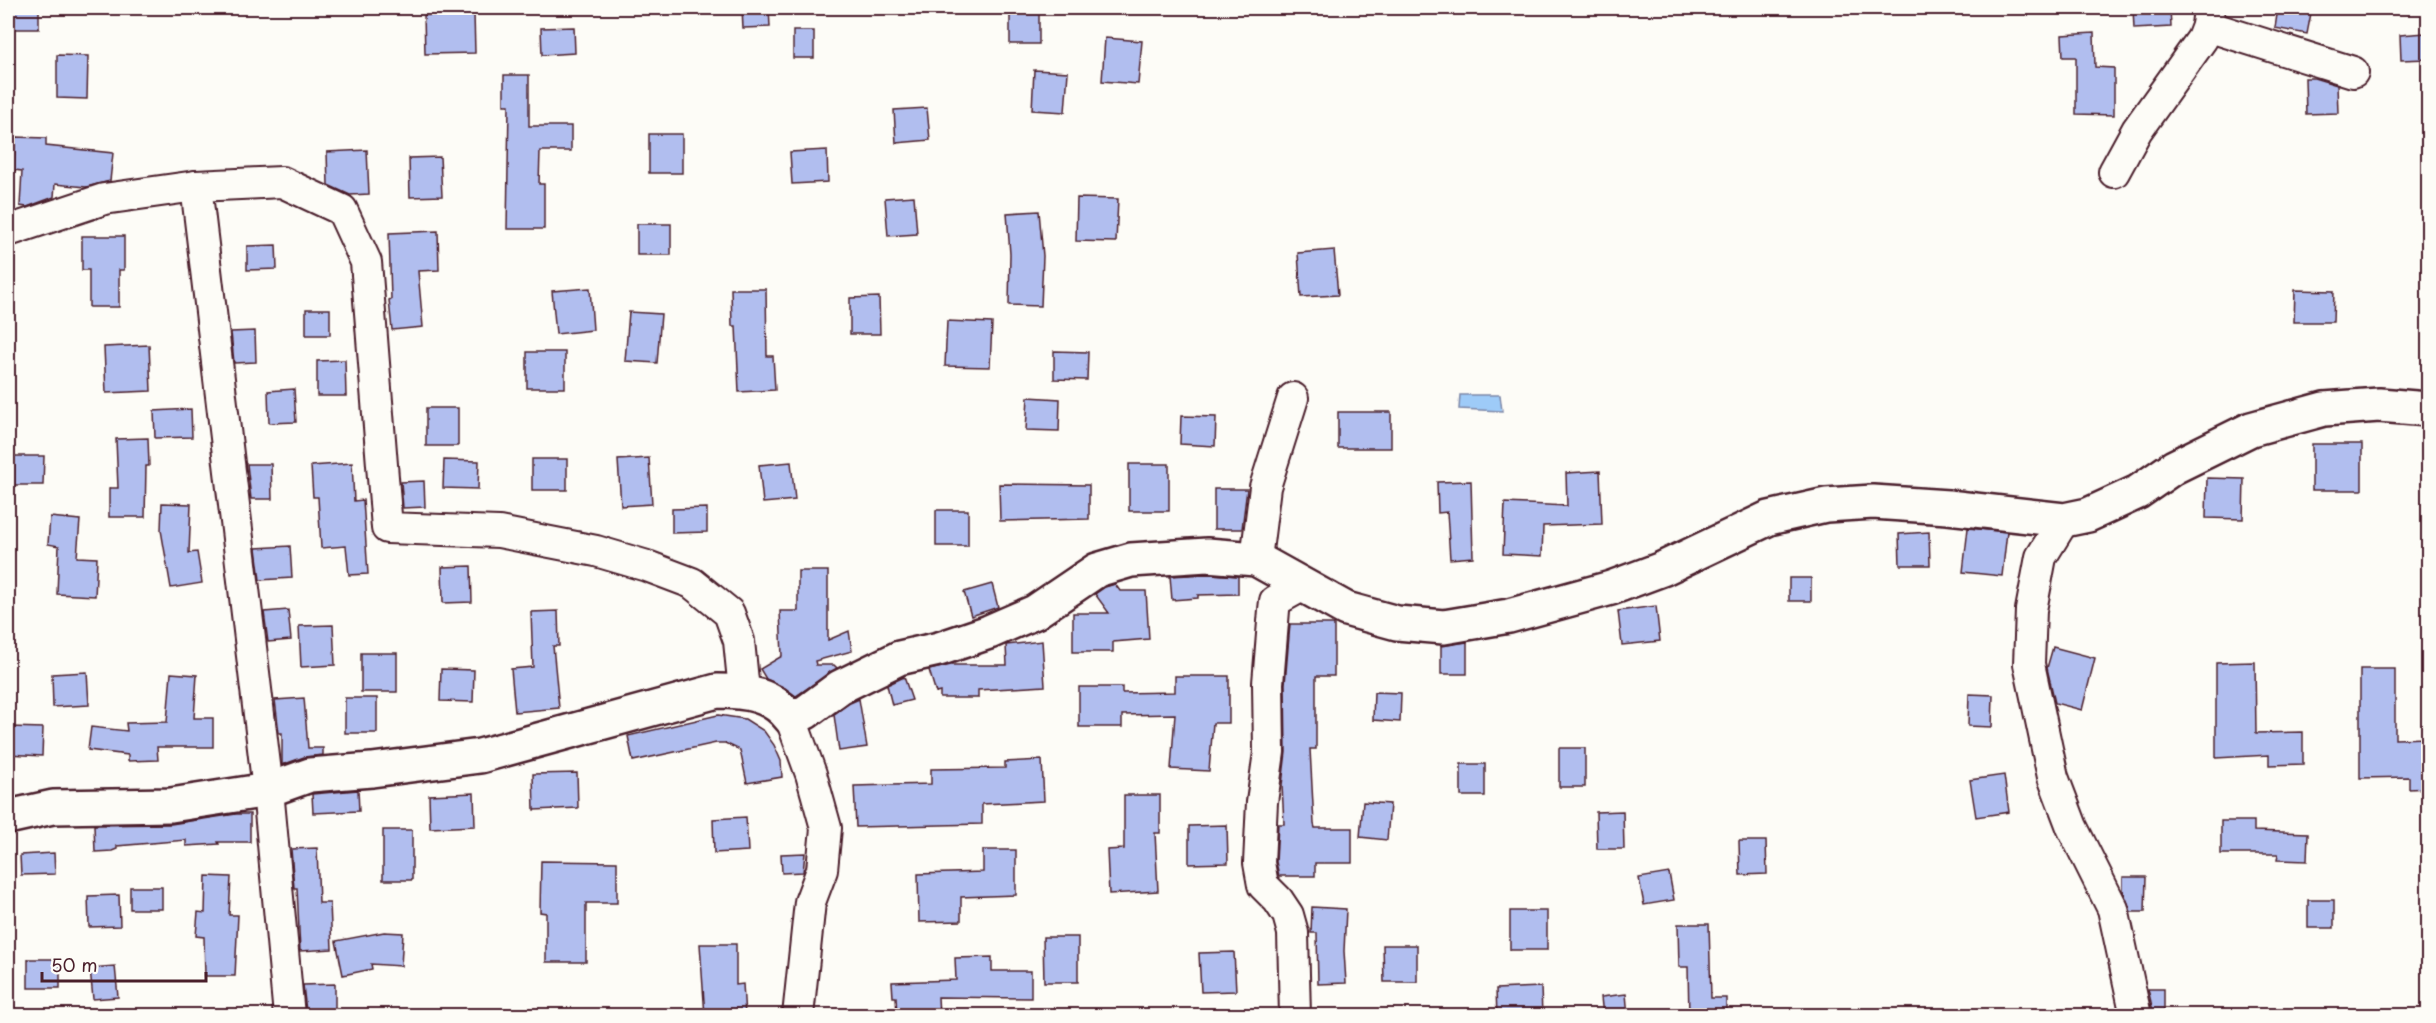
<svg xmlns="http://www.w3.org/2000/svg" width="2436" height="1023" font-family="'Playpen Sans',sans-serif">
  <rect width="100%" height="100%" fill="#fdfcf7"/>
  <filter id="ink" filterUnits="userSpaceOnUse"><feTurbulence type="fractalNoise" baseFrequency=".0167" numOctaves="2"/><feDisplacementMap in="SourceGraphic" scale="12" xChannelSelector="R" yChannelSelector="G"/><feConvolveMatrix kernelMatrix="1 2 1 2 8 2 1 2 1" color-interpolation-filters="sRGB"/></filter>
  <g filter="url(#ink)">
    <polygon fill="#9ecbf8" stroke="#7c86a6" stroke-width="1.5" points="1460,395 1500,395 1502,411 1459,409"/>
    <g fill="#b1beef" stroke="#4a1f2b" stroke-width="1.5">
      <rect x="8" y="8" width="31" height="21"/>
      <polygon points="742,8 769,8 770,27 743,28"/>
      <rect x="1010" y="8" width="29" height="36"/>
      <polygon points="2133,8 2170,8 2171,27 2134,29"/>
      <polygon points="2278,8 2312,8 2307,34 2275,28"/>
      <polygon points="474,14 475,53 425,54 424,15"/>
      <polygon points="574,27 575,53 542,55 541,28"/>
      <rect x="793" y="31" width="21" height="27"/>
      <polygon points="2094,33 2095,67 2114,68 2114,115 2076,114 2076,57 2063,57 2062,35"/>
      <polygon points="2426,33 2427,59 2401,60 2400,35"/>
      <polygon points="1105,38 1142,41 1138,84 1102,81"/>
      <polygon points="57,55 88,56 87,99 57,98"/>
      <polygon points="1034,70 1068,72 1065,112 1032,110"/>
      <polygon points="504,75 529,75 529,126 571,126 571,151 540,151 539,184 544,184 544,229 507,229 509,105 504,105"/>
      <polygon points="2305,78 2314,78 2337,85 2338,113 2306,114"/>
      <polygon points="927,108 930,140 896,143 894,110"/>
      <rect x="649" y="134" width="33" height="39"/>
      <polygon points="15,137 46,138 46,146 113,153 110,181 86,187 55,184 54,197 27,207 20,206 22,171 14,170"/>
      <polygon points="367,150 369,194 350,195 328,185 327,152"/>
      <polygon points="827,150 828,182 792,184 790,152"/>
      <polygon points="440,157 442,196 410,197 409,158"/>
      <polygon points="914,196 917,234 888,236 885,198"/>
      <polygon points="1077,198 1118,199 1116,242 1076,241"/>
      <polygon points="1039,211 1043,256 1041,306 1009,305 1010,254 1007,213"/>
      <rect x="637" y="224" width="34" height="31"/>
      <polygon points="438,231 439,270 418,271 423,327 392,330 389,300 391,299 389,233"/>
      <polygon points="82,236 124,236 124,270 119,270 119,307 89,307 89,270 82,270"/>
      <polygon points="276,245 277,269 247,270 247,246"/>
      <polygon points="1334,250 1338,295 1301,297 1298,253"/>
      <polygon points="590,288 593,330 556,334 552,291"/>
      <polygon points="731,289 766,289 767,356 773,356 775,390 739,392 736,326 732,326"/>
      <polygon points="2295,290 2334,291 2333,322 2294,322"/>
      <polygon points="879,297 880,334 850,334 850,298"/>
      <rect x="306" y="309" width="24" height="26"/>
      <polygon points="629,312 661,314 657,363 625,361"/>
      <polygon points="947,321 992,323 990,367 945,366"/>
      <polygon points="255,331 256,362 234,363 231,332"/>
      <polygon points="149,345 151,391 106,393 104,347"/>
      <polygon points="1054,351 1088,352 1087,380 1054,379"/>
      <rect x="527" y="352" width="38" height="36"/>
      <polygon points="345,360 346,396 317,396 317,361"/>
      <polygon points="294,389 296,422 269,423 268,391"/>
      <polygon points="1028,397 1060,399 1059,431 1026,430"/>
      <rect x="426" y="408" width="32" height="38"/>
      <polygon points="191,409 192,437 155,438 154,411"/>
      <rect x="1338" y="412" width="53" height="36"/>
      <polygon points="1181,416 1216,417 1215,446 1180,444"/>
      <polygon points="148,438 149,466 146,466 145,517 109,517 109,488 118,488 116,439"/>
      <rect x="2312" y="444" width="50" height="46"/>
      <polygon points="14,456 44,456 43,485 14,485"/>
      <polygon points="649,458 652,504 621,506 618,460"/>
      <rect x="532" y="459" width="35" height="31"/>
      <polygon points="444,460 479,461 478,489 443,488"/>
      <polygon points="791,462 795,500 763,503 759,465"/>
      <polygon points="352,463 354,501 363,500 368,574 349,575 346,546 321,548 318,497 313,497 311,466"/>
      <polygon points="247,464 271,464 272,499 251,499"/>
      <rect x="1129" y="464" width="40" height="47"/>
      <polygon points="1600,471 1602,524 1543,526 1542,556 1503,554 1505,503 1567,506 1566,473"/>
      <polygon points="2207,478 2244,479 2243,519 2206,518"/>
      <polygon points="424,481 425,507 403,508 401,482"/>
      <polygon points="1471,481 1473,557 1450,559 1447,512 1438,513 1437,482"/>
      <polygon points="999,484 1089,485 1089,519 1000,521"/>
      <polygon points="1214,489 1247,489 1242,529 1214,529"/>
      <polygon points="162,503 191,504 189,553 197,552 202,583 171,588 161,530"/>
      <polygon points="707,508 707,532 672,533 672,509"/>
      <rect x="936" y="510" width="32" height="36"/>
      <polygon points="50,517 80,520 77,557 97,558 95,596 57,594 59,546 48,544"/>
      <polygon points="1968,528 2007,532 2002,576 1963,572"/>
      <polygon points="1929,532 1930,565 1900,565 1899,534"/>
      <polygon points="290,546 292,578 260,580 256,548"/>
      <polygon points="471,566 472,602 443,603 442,567"/>
      <polygon points="798,571 828,571 828,640 849,631 852,651 815,661 816,665 834,665 837,668 796,696 785,688 766,679 760,669 782,656 780,611 798,611"/>
      <polygon points="1209,574 1238,576 1238,594 1198,595 1198,598 1172,600 1170,576"/>
      <rect x="1789" y="578" width="22" height="23"/>
      <polygon points="992,584 998,607 971,616 964,592"/>
      <polygon points="1115,584 1120,591 1146,591 1149,639 1113,642 1113,652 1073,652 1073,613 1109,613 1095,594 1105,587"/>
      <polygon points="1656,606 1660,641 1622,645 1618,611"/>
      <polygon points="288,610 291,640 268,642 264,612"/>
      <polygon points="558,611 559,646 553,646 559,708 515,712 511,669 533,667 531,612"/>
      <polygon points="1290,624 1334,624 1334,676 1316,676 1316,749 1310,749 1314,824 1315,828 1352,828 1352,863 1315,863 1315,876 1279,876 1276,862 1278,824 1284,824 1282,785 1286,752 1285,684"/>
      <polygon points="333,625 335,665 301,667 299,626"/>
      <polygon points="1042,641 1045,686 978,690 978,698 940,698 940,692 936,693 929,670 951,665 1007,665 1006,645"/>
      <polygon points="1467,642 1467,674 1441,674 1441,646"/>
      <polygon points="2053,647 2095,658 2082,710 2055,703 2047,668"/>
      <rect x="361" y="653" width="36" height="39"/>
      <polygon points="2255,662 2256,733 2303,732 2303,764 2269,765 2269,755 2216,758 2216,663"/>
      <polygon points="441,669 474,670 473,702 440,701"/>
      <polygon points="2360,669 2395,669 2395,739 2428,738 2428,788 2409,789 2409,777 2360,778"/>
      <polygon points="87,672 89,705 53,707 52,674"/>
      <polygon points="171,673 197,675 194,718 213,718 213,747 157,747 158,760 128,761 128,755 88,750 91,727 127,731 126,723 167,722"/>
      <polygon points="1175,676 1229,676 1229,723 1213,723 1209,771 1171,769 1175,714 1122,715 1122,727 1079,727 1079,687 1122,687 1122,693 1175,692"/>
      <polygon points="904,677 912,700 892,705 887,685"/>
      <polygon points="1374,692 1401,693 1400,722 1373,720"/>
      <polygon points="1969,694 1993,695 1992,727 1968,726"/>
      <polygon points="304,698 308,748 323,748 323,755 304,757 282,765 282,733 279,733 275,700"/>
      <rect x="345" y="698" width="32" height="35"/>
      <polygon points="859,699 867,747 839,751 834,715 830,717 850,703"/>
      <polygon points="718,715 745,719 764,731 774,745 781,761 782,777 747,783 740,750 725,743 716,743 633,761 628,736"/>
      <polygon points="9,727 43,728 42,756 8,754"/>
      <rect x="1559" y="748" width="26" height="39"/>
      <polygon points="1042,760 1044,801 982,804 982,824 856,827 854,786 931,784 931,769 1005,768 1005,762"/>
      <rect x="1461" y="764" width="24" height="32"/>
      <polygon points="577,773 578,808 534,810 533,774"/>
      <polygon points="2004,775 2009,812 1976,817 1970,780"/>
      <polygon points="358,790 359,811 313,813 312,794"/>
      <polygon points="474,793 475,826 430,828 429,795"/>
      <polygon points="1124,795 1160,795 1160,833 1155,833 1158,891 1109,894 1107,850 1124,849"/>
      <polygon points="1363,802 1390,804 1387,840 1360,837"/>
      <polygon points="1623,811 1624,849 1597,849 1596,812"/>
      <polygon points="236,814 250,814 250,842 218,842 219,844 186,846 186,840 117,846 117,849 112,851 95,852 94,825 171,824"/>
      <polygon points="746,817 748,851 714,853 713,819"/>
      <polygon points="2221,821 2254,821 2254,831 2308,833 2307,861 2277,860 2278,854 2221,854"/>
      <polygon points="1227,825 1228,863 1189,864 1189,826"/>
      <rect x="383" y="830" width="29" height="50"/>
      <polygon points="1739,841 1766,841 1767,874 1740,875"/>
      <polygon points="317,848 319,903 330,903 332,949 300,951 297,888 294,888 291,849"/>
      <polygon points="983,850 1016,850 1016,895 961,897 961,921 919,922 918,874 983,872"/>
      <polygon points="54,853 55,874 21,875 20,855"/>
      <polygon points="805,853 803,872 782,873 781,854"/>
      <polygon points="541,861 617,862 617,903 586,903 586,962 546,962 546,913 540,912"/>
      <polygon points="1669,873 1674,900 1644,905 1639,878"/>
      <polygon points="206,876 231,877 229,915 238,915 235,976 205,976 204,937 196,936 198,912 205,913"/>
      <polygon points="2123,877 2146,877 2145,912 2131,912 2123,890"/>
      <rect x="130" y="887" width="32" height="22"/>
      <polygon points="119,895 120,926 89,927 88,896"/>
      <rect x="2308" y="900" width="26" height="28"/>
      <polygon points="1312,907 1346,909 1344,951 1346,983 1318,984 1317,933 1311,933"/>
      <rect x="1510" y="911" width="37" height="39"/>
      <polygon points="1678,924 1709,924 1711,998 1726,998 1726,1016 1689,1016 1688,967 1679,967"/>
      <polygon points="384,932 403,933 401,966 371,964 372,969 343,975 336,941"/>
      <polygon points="1043,937 1078,937 1078,982 1044,982"/>
      <polygon points="700,944 736,944 736,985 743,984 745,1016 705,1016"/>
      <polygon points="1383,945 1417,945 1417,982 1384,982"/>
      <polygon points="1234,952 1236,991 1201,992 1199,953"/>
      <polygon points="992,957 992,971 1031,971 1031,998 938,997 939,1016 897,1016 896,997 893,997 892,982 956,980 955,958"/>
      <rect x="28" y="959" width="32" height="29"/>
      <polygon points="115,966 118,997 93,999 90,968"/>
      <polygon points="335,984 335,1010 306,1011 303,985"/>
      <polygon points="1541,987 1542,1016 1497,1016 1496,989"/>
      <polygon points="2148,989 2164,989 2164,1011 2153,1011"/>
      <polygon points="1626,994 1628,1016 1603,1016 1601,997"/>
    </g>
    <g fill="none" stroke-linecap="round" stroke-linejoin="round">
      <g stroke="#4a1f2b" stroke-width="34">
        <g id="minor">
          <polyline points="2207,26 2353,72"/>
          <polyline points="2114,172 2137,130 2202,39 2207,26 2209,8"/>
          <polyline points="196,186 268,790 289,1016"/>
          <polyline points="8,231 104,199 196,186 282,182 342,210 366,262 387,528 499,532 596,551 647,566 692,583 729,613 739,641 744,691"/>
          <polyline points="2064,520 2041,557 2031,610 2029,664 2053,777 2072,827 2113,909 2136,1016"/>
          <polyline points="1256,559 1265,487 1293,398"/>
          <polyline points="791,719 811,774 826,828 822,870 810,902 798,1016"/>
          <polyline points="1295,1016 1293,933 1288,915 1278,900 1263,885 1259,863 1262,802 1269,752 1268,683 1274,610 1275,601 1302,586"/>
        </g>
      </g>
      <g stroke="#4a1f2b" stroke-width="38">
        <path id="major" d="M8,817L53,807L171,805L268,790L310,775L372,770L480,756L717,691C746,691 772,694 791,719L806,712L840,687L899,658L939,649L989,632L1035,612L1097,570L1131,560L1207,555L1256,559L1346,609L1397,623L1444,627L1509,616L1611,588L1662,569L1769,518L1826,505L1873,502L1948,507L2064,520L2088,515L2138,492L2174,467L2251,429L2324,409L2379,405L2428,409"/>
      </g>
      <use href="#minor" stroke="#fdfcf7" stroke-width="30"/>
      <use href="#major" stroke="#fdfcf7" stroke-width="33"/>
    </g>
  </g>
  <rect width="2436" height="1023" fill="none" stroke="#fdfcf7" stroke-width="30"/>
  <rect x="15" y="15" width="2406" height="993" fill="none" stroke="#4a1f2b" stroke-width="2" filter="url(#ink)"/>
  <path d="M42 972v9h164v-9" fill="none" stroke="#4a1f2b" stroke-width="3"/>
  <text x="51" y="972" font-size="18" fill="#4a1f2b" stroke="#fdfcf7" stroke-width="4.5" paint-order="stroke">50 m</text>
</svg>
